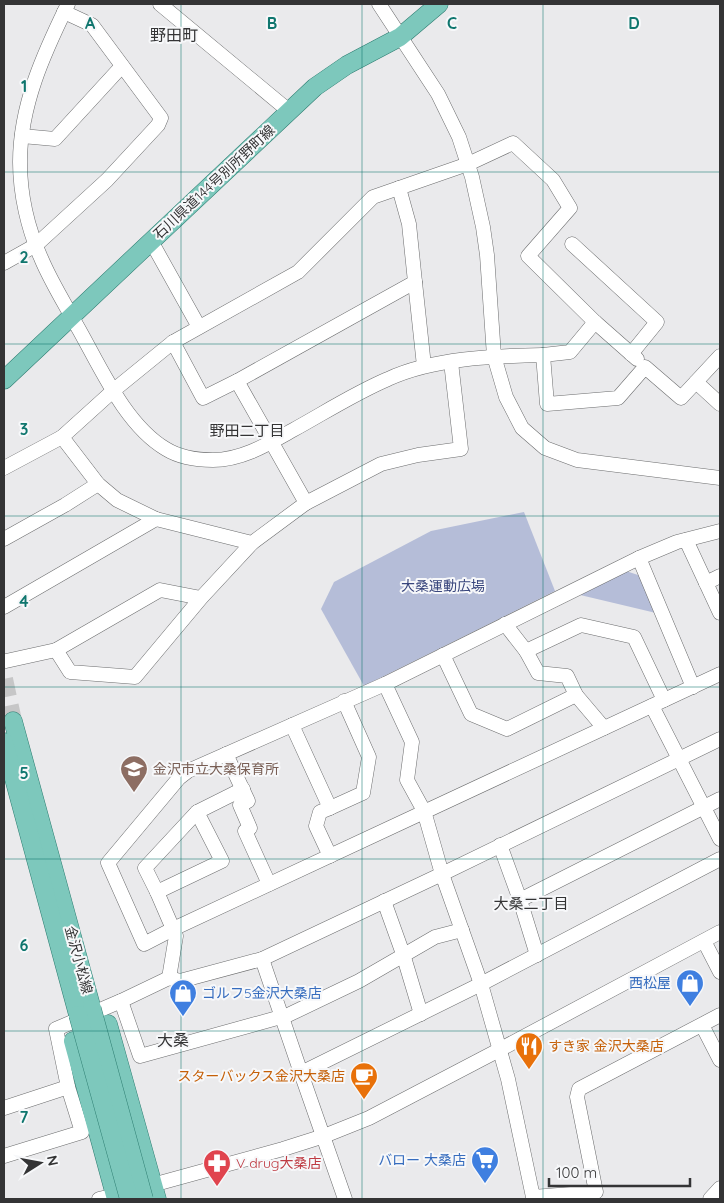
<svg xmlns="http://www.w3.org/2000/svg" width="724" height="1203" font-family="Quicksand,'Noto Sans JP',sans-serif">
  <rect width="100%" height="100%" fill="#eaeaec"/>
  <g fill="#b5bdd8">
    <polygon points="524,512 555,591 364,686 321,609 334,582 431,531"/>
    <polygon points="626,571 641,576 656,613 576,594"/>
  </g>
  <g fill="none" stroke-linecap="round" stroke-linejoin="round">
    <polyline stroke="#c6c6c7" stroke-width="18" stroke-dasharray="18 9" stroke-linecap="butt" points="4,679 13,721"/>
    <g stroke="#6c6d6e" stroke-width="15">
      <g id="minor">
        <path d="M68,4C44,53 20,105 20,162C20,194 28,229 41,258C51,282 65,304 77,326C100,366 125,425 166,449C179,457 198,460 213,460C242,460 268,444 293,430C324,413 355,393 388,379C433,358 494,356 543,355L547,404L618,398L645,367L681,398L720,356"/>
        <polyline points="160,4 289,111"/>
        <polyline points="379,4 438,94 459,137 472,177 483,227 487,255 494,356 506,397 522,428 545,448 577,460 720,478"/>
        <polyline points="22,136 55,139 122,66"/>
        <polyline points="151,241 199,327"/>
        <polyline points="572,244 657,322 631,354"/>
        <polyline points="4,263 36,245 107,180 158,125 161,118 92,25 64,12"/>
        <polyline points="415,282 424,366"/>
        <polyline points="543,355 570,352 595,322 637,359"/>
        <polyline points="237,381 415,282 409,224 399,188"/>
        <polyline points="696,382 720,404"/>
        <polyline points="4,468 62,437"/>
        <polyline points="306,503 381,464 418,455 461,449 451,362"/>
        <polyline points="156,519 252,543 306,503 237,381 203,398 173,342"/>
        <polyline points="4,539 65,505 98,484"/>
        <polyline points="686,540 720,613"/>
        <polyline points="639,558 693,687"/>
        <polyline points="706,583 720,576"/>
        <polyline points="201,598 135,677 70,672 56,650 160,590 201,598 252,543"/>
        <polyline points="4,607 156,519 117,500 98,484 62,437 114,390 173,342 298,272 373,197 468,164 513,143 553,180 570,208 528,256 595,322"/>
        <polyline points="505,624 526,651 581,625 634,637 664,700"/>
        <polyline points="526,651 538,673 567,676 576,695"/>
        <polyline points="443,655 471,714 507,729 576,695 604,728"/>
        <polyline points="6,661 56,650"/>
        <polyline points="720,674 173,929 176,936 169,978 180,981 262,959 442,874 481,984 508,1079 533,1197 596,1192 577,1097 579,1089 720,1015"/>
        <polyline points="385,684 412,742 407,780 424,811 442,874 720,739"/>
        <polyline points="652,706 720,839"/>
        <polyline points="292,725 330,808 320,812 316,826 330,856"/>
        <polyline points="226,754 248,801 240,805 250,828 245,831 269,884"/>
        <polyline points="243,789 197,812 222,861 157,892 173,929 144,944 108,863 179,778 188,771 385,684 639,558 677,542 720,531"/>
        <polyline points="330,808 363,793 369,757 344,701"/>
        <polyline points="500,845 520,900"/>
        <polyline points="157,892 145,868 197,812"/>
        <polyline points="384,901 403,954 421,1014"/>
        <polyline points="704,941 720,972"/>
        <polyline points="537,955 520,900 720,799"/>
        <polyline points="262,959 301,1073 481,984 720,859"/>
        <polyline points="121,1001 140,1056 288,1015 359,981 435,937 462,930"/>
        <polyline points="702,1025 720,1060"/>
        <polyline points="301,1073 345,1199"/>
        <polyline points="68,1087 56,1029 121,1001 169,978"/>
        <polyline points="4,1108 68,1087 82,1132 4,1156"/>
        <polyline points="145,1187 283,1149 324,1136 369,1118 499,1050 720,932"/>
        <polyline points="99,1199 124,1193"/>
        <polyline points="710,1199 720,1188"/>
      </g>
    </g>
    <g stroke="#2c7c70" stroke-width="19">
      <g id="major">
        <polyline points="4,380 315,87 347,65 400,37 439,4"/>
        <polyline points="13,721 92,1009"/>
        <polyline points="4,742 78,1015"/>
        <polyline points="108,1024 157,1199"/>
        <polyline points="73,1041 116,1199"/>
      </g>
    </g>
    <use href="#minor" stroke="#fff" stroke-width="14"/>
    <use href="#major" stroke="#7dc8bc" stroke-width="18"/>
    <g stroke="#2c7c70" stroke-width="19" stroke-linecap="butt">
      <g id="major-bridge">
        <polyline points="92,1009 144,1199"/>
        <polyline points="78,1015 129,1199"/>
      </g>
    </g>
    <use href="#major-bridge" stroke="#7dc8bc" stroke-width="18"/>
  </g>
  <path fill="none" stroke="#0f766e" stroke-width="1" stroke-opacity="0.55" d="M181,4V1199M362,4V1199M543,4V1199M4,172H720M4,344H720M4,516H720M4,687H720M4,859H720M4,1031H720"/>
  <defs>
    <g id="school-pin" transform="scale(1.4375)"><path d="M0 17L-7.5 6A9.5 9.5 0 1 1 7.5 6Z" fill="#8d6e63" stroke="#f7f8fa"/><path d="M0-5L7-2L0 1L-7-2ZM-4 1L0 2.5L4 1V4Q0 6-4 4Z" fill="#fff"/></g>
    <g id="shop-pin" transform="scale(1.4375)"><path d="M0 17L-7.5 6A9.5 9.5 0 1 1 7.5 6Z" fill="#3f7fe0" stroke="#f7f8fa"/><path d="M-5-2.5h2.3a2.7 3.5 0 0 1 5.4 0H5L5.5 6h-11ZM-1.5-2.5h3a1.5 2.3 0 0 0-3 0Z" fill="#fff"/></g>
    <g id="restaurant-pin" transform="scale(1.4375)"><path d="M0 17L-7.5 6A9.5 9.5 0 1 1 7.5 6Z" fill="#e8710a" stroke="#f7f8fa"/><path d="M-5-6h1v4h1v-4h1v4h1v-4h1v5L-1.5 .5V6h-2V.5L-5-1ZM5-6V6H3V1.5H1.5Q1.5-4 5-6Z" fill="#fff"/></g>
    <g id="cafe-pin" transform="scale(1.4375)"><path d="M0 17L-7.5 6A9.5 9.5 0 1 1 7.5 6Z" fill="#e8710a" stroke="#f7f8fa"/><path d="M-5.5-4.5H6V0H3Q3 3.5 0 3.5H-2.5Q-5.5 3.5-5.5 0ZM3-3.2v2h1.7v-2ZM-6 4.5H4V6H-6Z" fill="#fff"/></g>
    <g id="supermarket-pin" transform="scale(1.4375)"><path d="M0 17L-7.5 6A9.5 9.5 0 1 1 7.5 6Z" fill="#3f7fe0" stroke="#f7f8fa"/><path d="M-6-5.5h2.5l.6 2H6L4.5 2H-2.5L-4.4-4H-6ZM-1.5 3.2a1.3 1.3 0 1 0 .1 0ZM3 3.2a1.3 1.3 0 1 0 .1 0Z" fill="#fff"/></g>
    <g id="pharmacy-pin" transform="scale(1.4375)"><path d="M0 17L-7.5 6A9.5 9.5 0 1 1 7.5 6Z" fill="#e0444e" stroke="#f7f8fa"/><path d="M-2-6h4v4h4v4h-4v4h-4v-4h-4v-4h4Z" fill="#fff"/></g>
  </defs>
  <g fill-rule="evenodd">
    <use href="#school-pin" x="134" y="769"/>
    <use href="#shop-pin" x="690" y="983"/>
    <use href="#shop-pin" x="183" y="993"/>
    <use href="#restaurant-pin" x="529" y="1046"/>
    <use href="#cafe-pin" x="364" y="1076"/>
    <use href="#supermarket-pin" x="485" y="1160"/>
    <use href="#pharmacy-pin" x="217" y="1163"/>
  </g>
  <g text-anchor="middle" dominant-baseline="central" stroke-width="4" stroke-linejoin="round" paint-order="stroke">
    <g font-size="14" fill="#343435" stroke="#f7f8fa">
      <text transform="translate(214 182) rotate(-43)">石川県道144号別所野町線</text>
      <text transform="translate(79 960) rotate(75)">金沢小松線</text>
    </g>
    <g font-size="14" fill="#38457c" stroke="#f7f8fa">
      <text x="443" y="586">大桑運動広場</text>
    </g>
    <g font-size="14" fill="#785e54" stroke="#f7f8fa" text-anchor="start">
      <text x="153" y="769">金沢市立大桑保育所</text>
    </g>
    <g font-size="14" fill="#366cbe" stroke="#f7f8fa" text-anchor="end">
      <text x="671" y="983">西松屋</text>
      <text x="202" y="993" text-anchor="start">ゴルフ5金沢大桑店</text>
      <text x="466" y="1160">バロー 大桑店</text>
    </g>
    <g font-size="14" fill="#c56008" stroke="#f7f8fa" text-anchor="start">
      <text x="548" y="1046">すき家 金沢大桑店</text>
      <text x="345" y="1076" text-anchor="end">スターバックス金沢大桑店</text>
    </g>
    <g font-size="14" fill="#be3a42" stroke="#f7f8fa" text-anchor="start">
      <text x="236" y="1163">V drug大桑店</text>
    </g>
    <g font-size="15" fill="#343435" stroke="#f7f8fa">
      <text x="247" y="430">野田二丁目</text>
      <text x="531" y="903">大桑二丁目</text>
    </g>
    <g font-size="16" fill="#343435" stroke="#f7f8fa">
      <text x="174" y="35">野田町</text>
      <text x="173" y="1040">大桑</text>
    </g>
  </g>
  <g font-size="16" text-anchor="middle" font-weight="bold" fill="#0f766e" stroke="#f7f8fa" stroke-width="4" stroke-linejoin="round" paint-order="stroke">
    <text x="90" y="29">A</text>
    <text x="272" y="29">B</text>
    <text x="452" y="29">C</text>
    <text x="634" y="29">D</text>
    <text x="24" y="92">1</text>
    <text x="24" y="263">2</text>
    <text x="24" y="435">3</text>
    <text x="24" y="607">4</text>
    <text x="24" y="779">5</text>
    <text x="24" y="951">6</text>
    <text x="24" y="1123">7</text>
  </g>
  <rect width="724" height="1203" fill="none" stroke="#343435" stroke-width="10"/>
  <g transform="translate(40 1163) rotate(79)" stroke="#f7f8fa" stroke-width="4" paint-order="stroke">
  <path d="M0-4L9 19L0 12L-9 19Z" fill="#343435"/>
  <text y="-8" font-size="14" font-weight="bold" text-anchor="middle" fill="#343435">N</text>
  </g>
  <path d="M549 1178v8h141v-8" fill="none" stroke="#343435" stroke-width="2.5"/>
  <text x="556" y="1178" font-size="15" fill="#343435" stroke="#f7f8fa" stroke-width="4" paint-order="stroke">100 m</text>
</svg>
